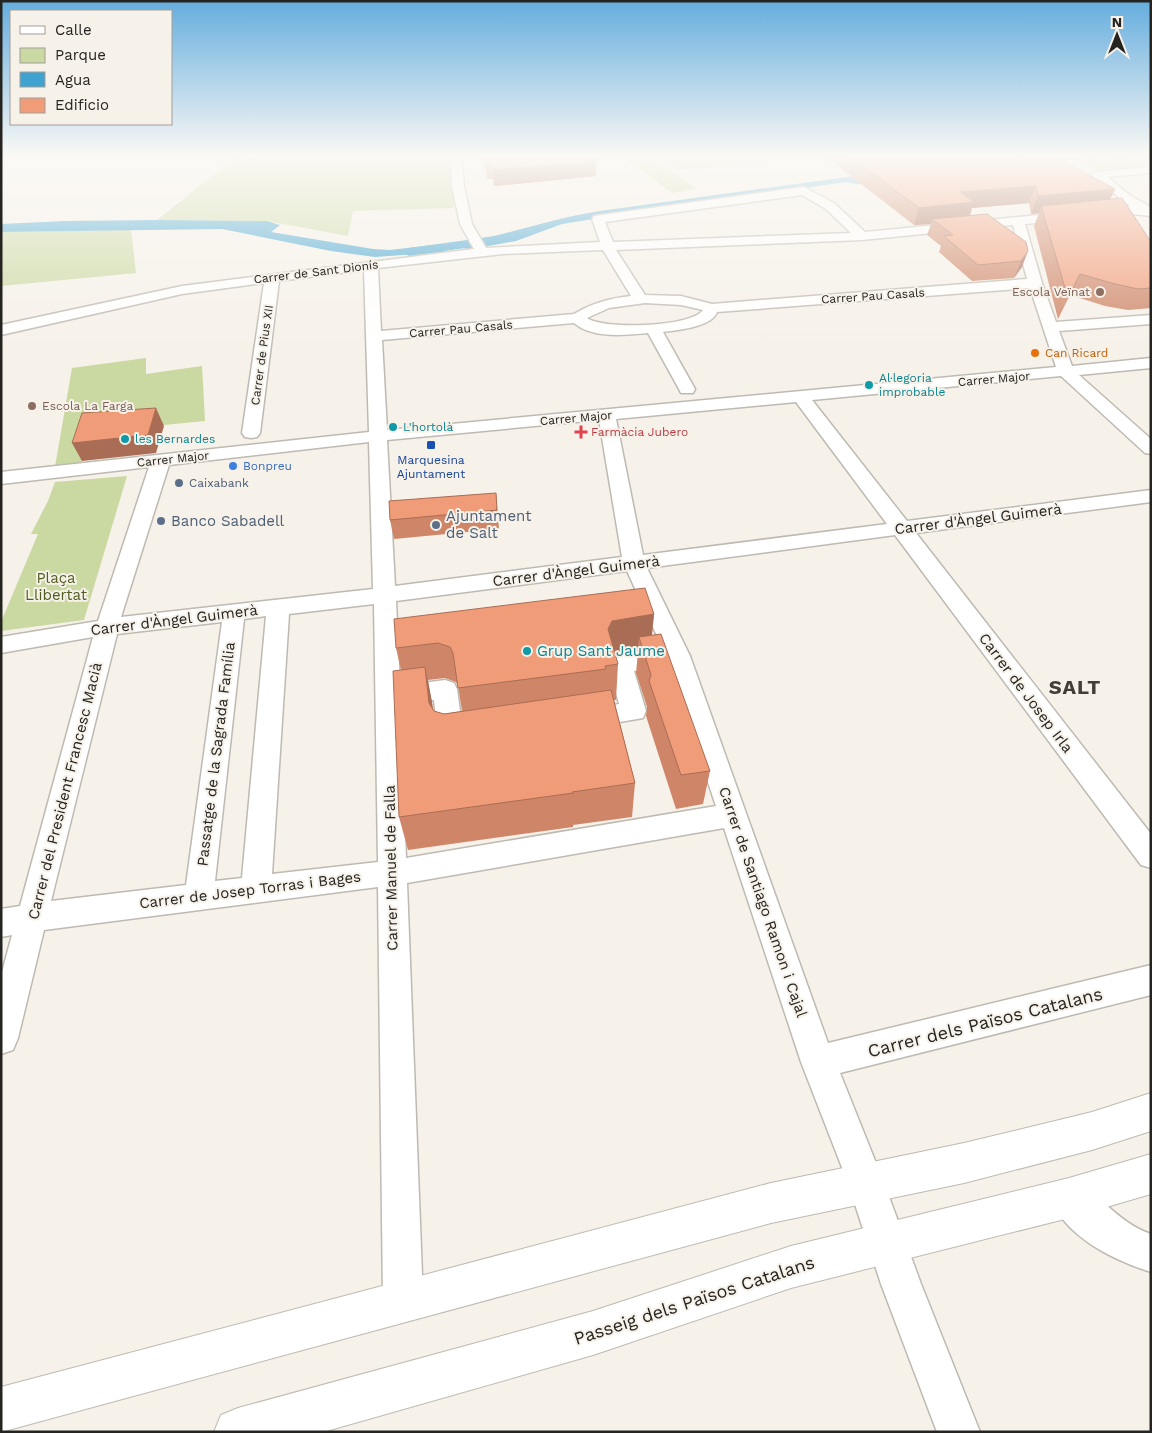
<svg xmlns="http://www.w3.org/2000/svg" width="1152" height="1433" font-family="'Work Sans',sans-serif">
  <rect width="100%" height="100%" fill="#f6f1e9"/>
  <g fill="#cad8a1">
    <polygon points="336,155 450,159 454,208 353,211 348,236 267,221 157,220 237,156 335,156"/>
    <polygon points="621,155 649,155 697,189 672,193"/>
    <polygon points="663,155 761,155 770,163 676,170"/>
    <polygon points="1140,155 1151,155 1151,167 1097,173 1081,160"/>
    <polygon points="131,230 136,273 1,286 1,232"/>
    <polygon points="146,358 146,374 202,366 205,421 92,432 81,464 55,467 72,368"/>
    <polygon points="127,476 84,620 1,631 1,622 38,534 31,534 48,501 55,482"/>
  </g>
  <g fill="#40a2d0">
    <path d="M1076,155H1128L958,170L962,175L856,184L846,182L587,220L562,224L516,241L466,250L462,242C509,235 553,218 600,211L868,174Z"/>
    <polygon points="157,220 267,221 280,225 271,232 373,249 390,250 441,244 444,252 375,257 331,251 222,229 1,232 1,224 64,221"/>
  </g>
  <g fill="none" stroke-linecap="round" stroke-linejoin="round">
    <polygon fill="#40a2d0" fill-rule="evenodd" points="496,236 502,240 501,243 409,256 402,252 409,248"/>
    <g stroke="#bebab2" stroke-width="3">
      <g id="minor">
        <path d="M451,155H461L464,186L472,224L486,248L600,242L592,219L594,216L804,187L834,203L865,232L1130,206L1091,175L1097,172L1151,167V173L1107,177L1131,196L1151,207V216L1132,214L1025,224L1042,283L1056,322L1151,315V324L1059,331L1072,366L1151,358V368L1079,375L1151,439V454L1145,453L1061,376L812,400L907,521L1151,490V502L916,533L1151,834V868L1141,865L895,535L647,568L690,656L828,1043L1151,965V995L840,1073L884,1183L921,1284L980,1432H937L881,1284L848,1183L801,1062L724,828L407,883L423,1301L417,1315L403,1321L389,1315L383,1301L378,887L44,930L18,1038L13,1050L1,1054V976L12,935L1,937V909L20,906L93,637L1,653V637L98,621L149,467L1,484V472L369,432L364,270L279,281L260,433L257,437L251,438L245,437L242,433L264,283L182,294L1,335V325L182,286L474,249L460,224L452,186ZM802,195L826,209L851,233L613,242L605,222ZM1013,225L1027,279L712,304L681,296L645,295L616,250L862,240ZM603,250L631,296C611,298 592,303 574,314L381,331L378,268L503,254ZM1030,288L1056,367L387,430L382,340L574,323C593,339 625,335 648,333L679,389L681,393H693L695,389L663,332C677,330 712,327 717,312ZM645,303L681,305L703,310C692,327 603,330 587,318L609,308ZM796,402L887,524L643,555L616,419ZM599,420L622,557L395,586L387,440ZM369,442L373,589L121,617L169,465ZM627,571L663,649L612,658L608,664L619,704L576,711L572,718L576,725L585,728L643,718L646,711L634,671L669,666L716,806L406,858L400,705L434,700L438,737L442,744C452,747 460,746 470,743L474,736L470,729L462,726L457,689L454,683L445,680L400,686L396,601ZM374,604L378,862L272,874L289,614ZM266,616L242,878L215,881L244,619ZM222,622L186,885L51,901L117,634Z"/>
        <path d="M1069,1179C1100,1192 1117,1223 1151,1234V1272C1113,1260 1066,1237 1050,1198L1056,1185Z"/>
      </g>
    </g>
    <g stroke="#bebab2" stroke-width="2">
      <g id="major">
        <polygon points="1151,1093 1151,1131 1092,1150 964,1183 771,1223 1,1432 1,1387 771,1183 964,1143 1092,1112"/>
        <polygon points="1151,1154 1151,1194 1069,1218 791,1288 593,1355 323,1432 214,1432 221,1415 238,1408 593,1311 791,1246 1069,1178"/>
      </g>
    </g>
    <use href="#minor" fill="#fff" fill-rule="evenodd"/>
    <use href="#major" fill="#fff" fill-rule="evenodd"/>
  </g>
  <g fill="#cf8668" fill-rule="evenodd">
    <polygon points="482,155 593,155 596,176 494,186 493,179 487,179 485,167 484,167"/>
    <polygon points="826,155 1052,155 1115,189 1110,199 1151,242 1151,308 1128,310 1105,306 1070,295 1058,319 1034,226 1039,213 1031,214 1029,203 972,208 970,216 1026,242 1022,267 1014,278 972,281 939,252 941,246 927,235 931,224 914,225 825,156"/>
    <polygon points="496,493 499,529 394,539 390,520"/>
    <path d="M654,614L652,635L710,771L703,804L676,809L646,716L647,707L636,673L638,652L615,656L618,664L616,700H614L635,783L632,817L573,825V827L408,850L399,817L401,670L396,648ZM445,678L456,682L458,686L462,711L444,714L434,711L433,709L428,680Z"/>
  </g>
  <g fill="#a96d55">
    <polygon points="596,161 596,176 494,186 493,170"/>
    <polygon points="1036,186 1029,203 972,208 968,220 932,219 931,224 914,225 919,208 960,192"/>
    <polygon points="1115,189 1107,206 1041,206 1039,213 1031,214 1038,196"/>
    <polygon points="1028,251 1022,267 1014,278 1021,261"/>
    <polygon points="156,408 164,426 156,453 82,461 72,443"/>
    <polygon points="654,614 650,650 639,637 638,652 610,657 608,629 612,621"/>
    <polygon points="425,667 432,702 436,738 429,703"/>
  </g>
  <g fill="#f19c79" stroke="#a96d55">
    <polygon points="484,155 593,155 596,161 493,170 492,164 486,164"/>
    <polygon points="848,155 1052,155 1115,189 1038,196 1036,186 960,192 974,202 919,208"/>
    <polygon points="1122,198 1151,242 1151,288 1138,289 1115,284 1080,274 1068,298 1041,206"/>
    <polygon points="987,214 1026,242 1028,251 1021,261 978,265 944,236 953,235 932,219"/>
    <polygon points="156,408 148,435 72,443 82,413"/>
    <polygon points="496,493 497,510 390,520 389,501"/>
    <polygon points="645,588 654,614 612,621 608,629 618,664 605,666 606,669 458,688 453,653 450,647 438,643 396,648 394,619"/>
    <polygon points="661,634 710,771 681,775 649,681 651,675 639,637"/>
    <polygon points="425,667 429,703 434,711 444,714 611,690 635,783 572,792 573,793 399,817 393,671"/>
  </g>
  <linearGradient id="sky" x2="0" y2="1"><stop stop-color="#65adde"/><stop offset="0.44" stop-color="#fbf9f5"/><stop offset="1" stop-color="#fbf9f5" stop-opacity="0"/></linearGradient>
  <rect width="1152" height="355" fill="url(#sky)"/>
  <g fill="#8d6e63" stroke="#f6f1e9" stroke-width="2">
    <circle cx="1100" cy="292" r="5"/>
    <circle cx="32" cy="406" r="5"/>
  </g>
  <circle fill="#e8710a" stroke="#f6f1e9" stroke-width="2" cx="1035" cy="353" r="5"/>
  <g fill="#0f9aa8" stroke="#f6f1e9" stroke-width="2">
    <circle cx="869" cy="385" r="5"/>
    <circle cx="393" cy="427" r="5"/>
    <circle cx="125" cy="439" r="5"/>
    <circle cx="527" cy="651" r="5"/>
  </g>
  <path fill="#e0444e" stroke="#f6f1e9" stroke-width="2" d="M578.5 424.5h5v5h5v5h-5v5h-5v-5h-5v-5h5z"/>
  <rect fill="#1a4fb4" stroke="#f6f1e9" stroke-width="2" x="426" y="440" width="10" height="10" rx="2.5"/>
  <circle fill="#3f7fe0" stroke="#f6f1e9" stroke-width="2" cx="233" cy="466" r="5"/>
  <g fill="#5c6f8a" stroke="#f6f1e9" stroke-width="2">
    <circle cx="179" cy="483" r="5"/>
    <circle cx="161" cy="521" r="5"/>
    <circle cx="436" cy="525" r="5"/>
  </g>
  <g text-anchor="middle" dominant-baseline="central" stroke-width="4" stroke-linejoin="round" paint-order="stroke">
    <g font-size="12" fill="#252421" stroke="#f6f1e9">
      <text transform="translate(316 272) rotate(-7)">Carrer de Sant Dionís</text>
      <text transform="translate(873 296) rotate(-4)">Carrer Pau Casals</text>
      <text transform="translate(461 329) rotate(-5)">Carrer Pau Casals</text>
      <text transform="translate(262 355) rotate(-82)">Carrer de Pius XII</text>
      <text transform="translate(994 379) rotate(-5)">Carrer Major</text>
      <text transform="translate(576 418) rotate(-5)">Carrer Major</text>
      <text transform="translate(173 459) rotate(-6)">Carrer Major</text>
    </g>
    <g font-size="12" fill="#785e54" stroke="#f6f1e9" text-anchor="end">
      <text x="1090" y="292">Escola Veïnat</text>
      <text x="42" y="406" text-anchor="start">Escola La Farga</text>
    </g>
    <g font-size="12" fill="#c56008" stroke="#f6f1e9" text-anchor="start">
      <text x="1045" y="353">Can Ricard</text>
    </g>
    <g font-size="12" fill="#0d838f" stroke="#f6f1e9" text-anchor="start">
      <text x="879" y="378">Al·legoria<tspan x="879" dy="14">improbable</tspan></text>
      <text x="403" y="427">L'hortolà</text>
      <text x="135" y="439">les Bernardes</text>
    </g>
    <g font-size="12" fill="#be3a42" stroke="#f6f1e9" text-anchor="start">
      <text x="591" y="432">Farmàcia Jubero</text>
    </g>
    <g font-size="12" fill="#164399" stroke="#f6f1e9">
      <text x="431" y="460">Marquesina<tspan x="431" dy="14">Ajuntament</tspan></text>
    </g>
    <g font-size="12" fill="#366cbe" stroke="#f6f1e9" text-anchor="start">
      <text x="243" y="466">Bonpreu</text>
    </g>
    <g font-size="12" fill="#4e5e75" stroke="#f6f1e9" text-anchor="start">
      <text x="189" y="483">Caixabank</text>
    </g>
    <g font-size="15" fill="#4e5e75" stroke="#f6f1e9" text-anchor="start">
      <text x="446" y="516">Ajuntament<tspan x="446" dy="17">de Salt</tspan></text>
      <text x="171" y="521">Banco Sabadell</text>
    </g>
    <g font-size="15" fill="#252421" stroke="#f6f1e9">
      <text transform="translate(978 519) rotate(-7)">Carrer d'Àngel Guimerà</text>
      <text transform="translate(576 571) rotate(-7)">Carrer d'Àngel Guimerà</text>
      <text transform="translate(174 620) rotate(-7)">Carrer d'Àngel Guimerà</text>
      <text transform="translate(1026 693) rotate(53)">Carrer de Josep Irla</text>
      <text transform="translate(216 754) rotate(-83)">Passatge de la Sagrada Família</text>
      <text transform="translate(65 791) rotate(-76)">Carrer del President Francesc Macià</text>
      <text transform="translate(391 868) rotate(-91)">Carrer Manuel de Falla</text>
      <text transform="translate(250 890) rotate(-7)">Carrer de Josep Torras i Bages</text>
      <text transform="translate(763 902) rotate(71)">Carrer de Santiago Ramon i Cajal</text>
    </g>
    <g font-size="15" fill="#525e21" stroke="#f6f1e9">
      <text x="56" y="578">Plaça<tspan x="56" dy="17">Llibertat</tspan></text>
    </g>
    <g font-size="15" fill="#0d838f" stroke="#f6f1e9" text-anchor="start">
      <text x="537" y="651">Grup Sant Jaume</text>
    </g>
    <g font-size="18" fill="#252421" stroke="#f6f1e9">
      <text transform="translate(985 1022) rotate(-14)">Carrer dels Països Catalans</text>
      <text transform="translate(694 1300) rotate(-18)">Passeig dels Països Catalans</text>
    </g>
    <g font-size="20" font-weight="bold" letter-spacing="1" fill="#433f38" stroke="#f6f1e9">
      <text x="1075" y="687">SALT</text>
    </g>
  </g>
  <rect width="1152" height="1433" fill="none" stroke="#252421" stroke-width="5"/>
  <rect x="10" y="10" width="162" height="115" fill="#f6f1e9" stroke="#a29f99"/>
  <rect x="20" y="26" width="25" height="8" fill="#ffffff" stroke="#a29f99"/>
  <text x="55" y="35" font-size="15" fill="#252421">Calle</text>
  <rect x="20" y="48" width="25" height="15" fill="#cad8a1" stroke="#a29f99"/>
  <text x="55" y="60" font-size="15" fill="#252421">Parque</text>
  <rect x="20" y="72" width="25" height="15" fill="#40a2d0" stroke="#a29f99"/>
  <text x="55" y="85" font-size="15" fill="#252421">Agua</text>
  <rect x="20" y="98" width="25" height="15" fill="#f19c79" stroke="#a29f99"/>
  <text x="55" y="110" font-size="15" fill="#252421">Edificio</text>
  <g transform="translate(1117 35)" stroke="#f6f1e9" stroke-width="4" paint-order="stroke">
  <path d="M0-4L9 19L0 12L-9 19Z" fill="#252421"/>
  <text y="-8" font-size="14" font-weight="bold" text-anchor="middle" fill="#252421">N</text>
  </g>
</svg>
